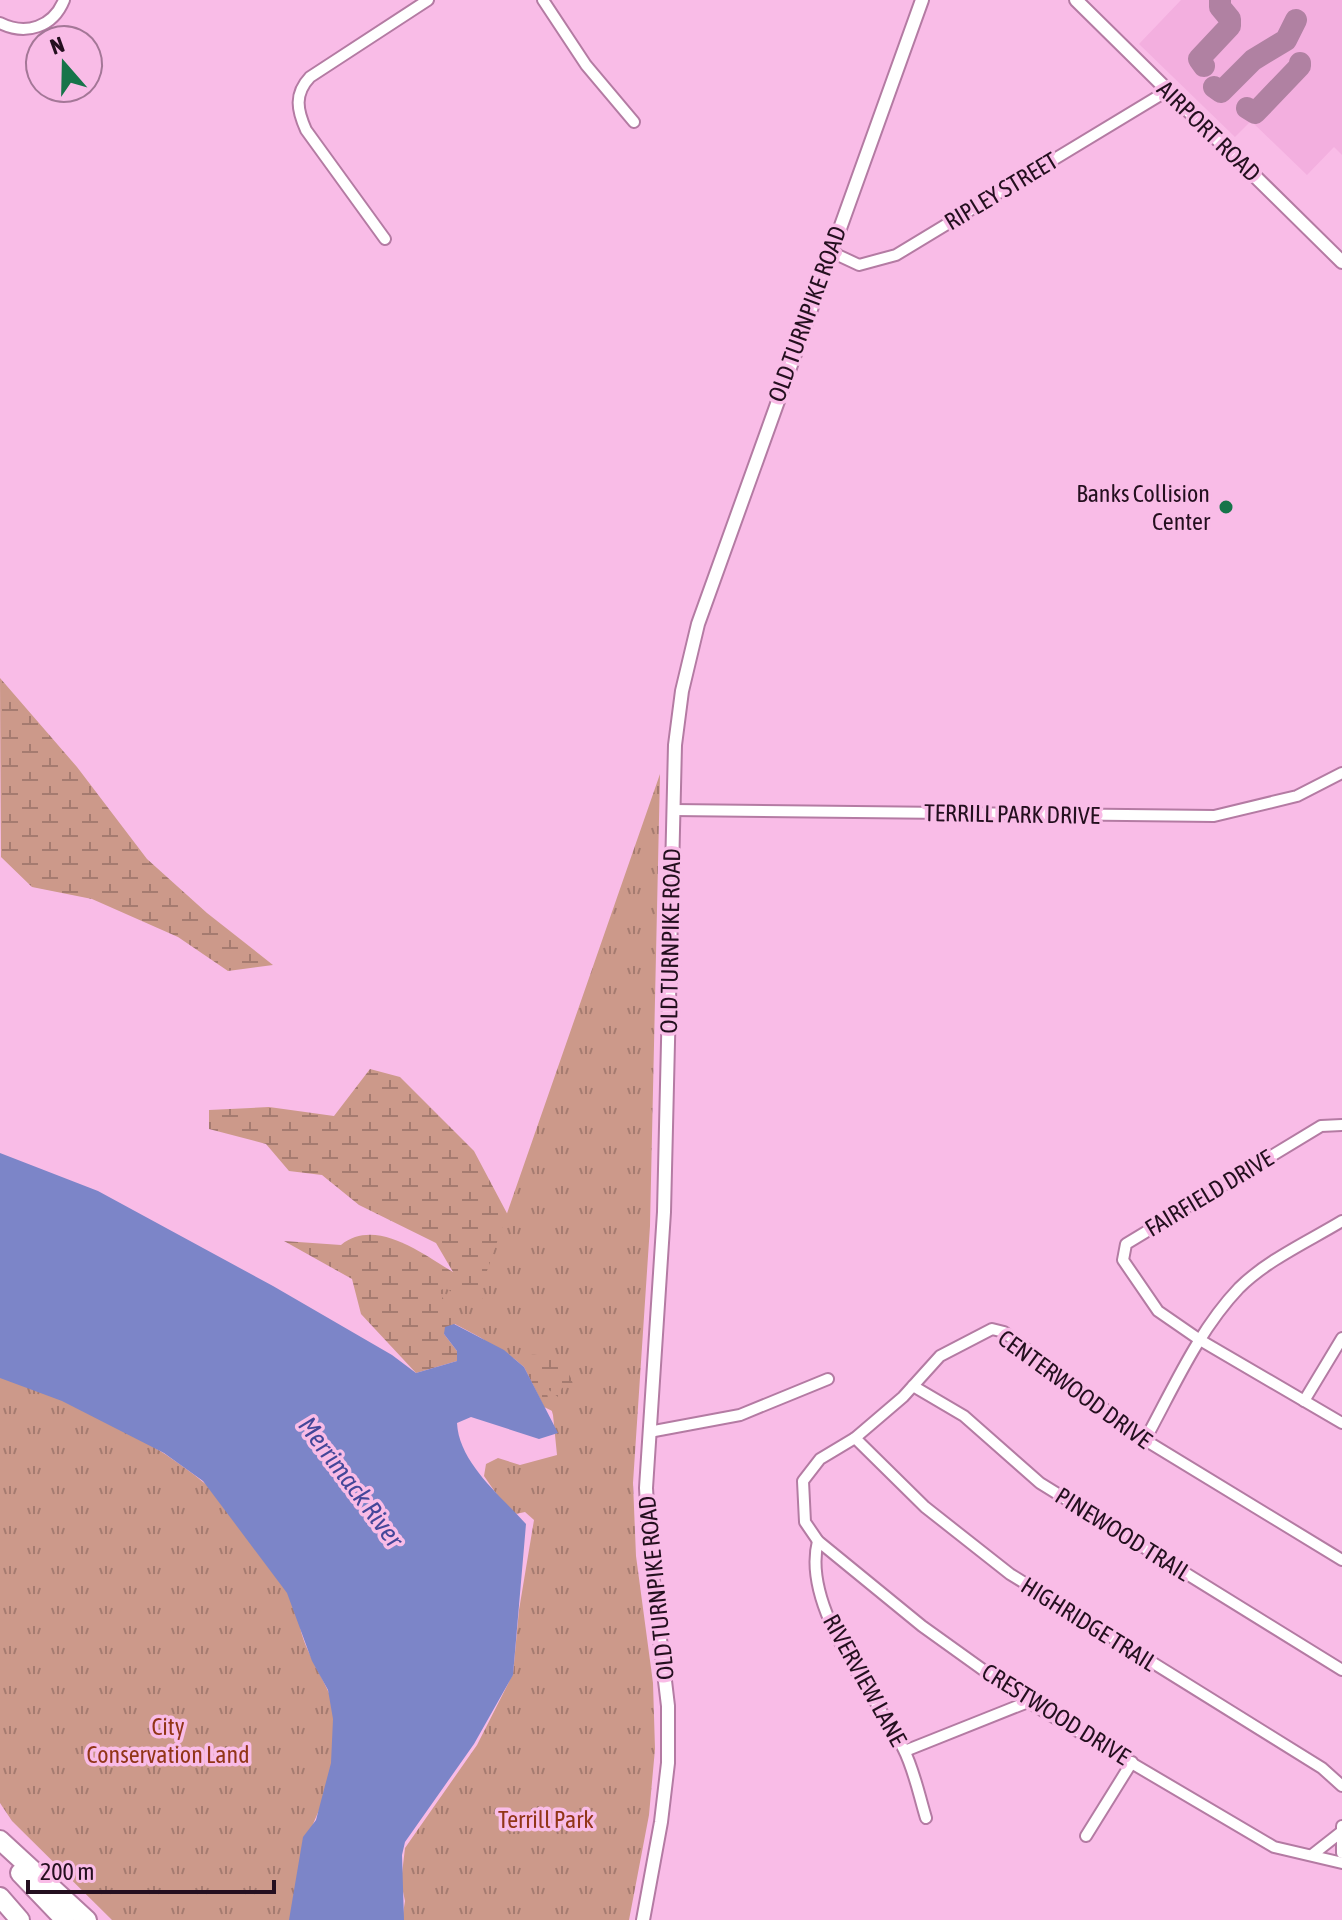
<svg xmlns="http://www.w3.org/2000/svg" width="1342" height="1920" font-family="'Asap Condensed',sans-serif">
  <defs>
    <pattern id="wetland-marsh" width="20" height="14" patternUnits="userSpaceOnUse" patternTransform="scale(2)"><rect width="20" height="14" fill="#cc998a"/><path d="M1 5h8M5 5V1M11 12h8M15 12V8" fill="none" stroke="#a57b70"/></pattern>
    <pattern id="park-tufts" width="24" height="20" patternUnits="userSpaceOnUse" patternTransform="scale(2)"><rect width="24" height="20" fill="#cc998a"/><path d="M3 7l-1-3M5 7V3M7 7l1-3M15 17l-1-3M17 17v-4M19 17l1-3" fill="none" stroke="#a57b70"/></pattern>
  </defs>
  <rect width="100%" height="100%" fill="#f9bce7"/>
  <polygon fill="#f3afdf" points="1181,0 1342,0 1342,155 1334,147 1307,175 1251,121 1235,137 1139,44"/>
  <g fill="url(#wetland-marsh)">
    <polygon points="0,678 77,767 147,859 207,913 273,965 228,971 178,937 92,899 32,887 1,857"/>
    <path d="M370,1069L400,1077L474,1151L518,1234L564,1352L585,1391L573,1421L544,1407L524,1367L504,1350L455,1324L444,1334L457,1351V1361L416,1373L361,1314L352,1279L284,1241L341,1245C376,1217 422,1254 453,1272L436,1243L359,1205L322,1175L289,1171L266,1144L209,1129V1110L269,1107L334,1116Z"/>
  </g>
  <g fill="url(#park-tufts)">
    <path d="M660,774L650,1226L633,1483L636,1556L653,1683L655,1749L649,1815L629,1920H402L405,1901L401,1882L405,1848L477,1745L513,1674L519,1610L534,1520L525,1512L511,1515L484,1476L486,1464L498,1458L520,1465L557,1455L553,1415L545,1387L558,1397L562,1388L573,1385C571,1368 548,1353 531,1355C525,1355 518,1359 512,1358C495,1353 445,1308 439,1291L445,1288L476,1306L484,1305L480,1291Z"/>
    <path d="M0,1373C96,1414 200,1456 262,1545C277,1566 288,1592 300,1615C294,1646 345,1699 341,1742C337,1782 313,1815 303,1853C297,1874 295,1898 291,1920H112L12,1821L0,1803Z"/>
  </g>
  <path fill="#7c85c8" d="M0,1153L98,1191L273,1286L392,1355L416,1373L457,1361V1351L444,1334L445,1327L454,1324L504,1350L524,1367L558,1433L539,1439L471,1417L457,1423C459,1463 501,1496 526,1524L513,1675L474,1744L405,1842L402,1855L404,1920H289L303,1837L316,1820L331,1763L333,1719L328,1690L312,1661L287,1593L203,1481L164,1453L62,1401L0,1378Z"/>
  <g fill="none" stroke-linecap="round" stroke-linejoin="round">
    <g stroke="#b081a2" stroke-width="22">
      <polyline points="1204,66 1199,59 1230,26 1230,19 1220,7 1220,0"/>
      <polyline points="1214,87 1221,92 1253,60 1286,40 1296,20"/>
      <polyline points="1247,108 1255,113 1300,66 1300,63"/>
    </g>
    <g stroke="#b47ba3" stroke-width="14">
      <g id="minor">
        <polyline points="543,0 586,65 634,122"/>
        <path d="M0,23C26,36 53,27 64,0"/>
        <path d="M385,239L306,130C297,110 294,94 310,77L428,0"/>
        <polyline points="829,251 859,265 896,255 1167,91"/>
        <polyline points="673,810 1214,816 1297,796 1342,773"/>
        <polyline points="1342,1125 1321,1126 1126,1244 1123,1260 1158,1311 1200,1340 1342,1423"/>
        <polyline points="913,1386 964,1416 1040,1483 1342,1670"/>
        <polyline points="1304,1401 1342,1338"/>
        <polyline points="649,1432 740,1415 828,1379"/>
        <polyline points="855,1438 925,1507 1010,1574 1322,1768 1342,1786"/>
        <path d="M1145,1440C1173,1389 1198,1331 1239,1288C1267,1260 1309,1241 1342,1221"/>
        <path d="M818,1541C801,1607 873,1691 903,1748C914,1769 919,1795 926,1818"/>
        <polyline points="1342,1560 1145,1440 1004,1332 992,1329 940,1356 903,1397 855,1438 820,1459 803,1481 805,1522 818,1541 922,1626 1028,1702 1274,1847 1342,1863"/>
        <polyline points="905,1751 1028,1702"/>
        <polyline points="1342,1826 1342,1853"/>
        <polyline points="1086,1836 1132,1762"/>
        <polyline points="1312,1855 1340,1833"/>
      </g>
    </g>
    <g stroke="#b47ba3" stroke-width="16">
      <g id="tertiary">
        <polyline points="1076,0 1342,262"/>
        <polyline points="643,1920 661,1822 668,1763 668,1706 650,1555 646,1488 664,1212 675,745 682,691 698,624 922,0"/>
      </g>
    </g>
    <g stroke="#b47ba3" stroke-width="22">
      <g id="motorway">
        <polyline points="0,1840 87,1920"/>
        <polyline points="20,1873 65,1920"/>
        <polyline points="0,1897 20,1920"/>
      </g>
    </g>
    <use href="#minor" stroke="#fff" stroke-width="10"/>
    <use href="#tertiary" stroke="#fff" stroke-width="12"/>
    <use href="#motorway" stroke="#fff" stroke-width="18"/>
  </g>
  <circle fill="#17744a" stroke="#f9bce7" stroke-width="3" cx="1226" cy="507" r="8"/>
  <g text-anchor="middle" dominant-baseline="central" stroke-width="7" stroke-linejoin="round" paint-order="stroke">
    <g font-size="24" fill="#240f1f" stroke="#f9bce7">
      <text transform="translate(1209 131) rotate(44)">AIRPORT ROAD</text>
      <text transform="translate(1001 191) rotate(-31)">RIPLEY STREET</text>
      <text transform="translate(807 314) rotate(-70)">OLD TURNPIKE ROAD</text>
      <text transform="translate(1012 814) rotate(1)">TERRILL PARK DRIVE</text>
      <text transform="translate(670 941) rotate(-89)">OLD TURNPIKE ROAD</text>
      <text transform="translate(1209 1193) rotate(-31)">FAIRFIELD DRIVE</text>
      <text transform="translate(1075 1389) rotate(36)">CENTERWOOD DRIVE</text>
      <text transform="translate(1123 1534) rotate(32)">PINEWOOD TRAIL</text>
      <text transform="translate(656 1588) rotate(-96)">OLD TURNPIKE ROAD</text>
      <text transform="translate(1089 1624) rotate(32)">HIGHRIDGE TRAIL</text>
      <text transform="translate(865 1680) rotate(61)">RIVERVIEW LANE</text>
      <text transform="translate(1056 1714) rotate(32)">CRESTWOOD DRIVE</text>
    </g>
    <g font-size="24" fill="#240f1f" stroke="#f9bce7" text-anchor="end">
      <text x="1210" y="493">Banks Collision<tspan x="1210" dy="28">Center</tspan></text>
    </g>
    <g font-size="24" fill="#913517" stroke="#f9bce7">
      <text x="168" y="1726">City<tspan x="168" dy="28">Conservation Land</tspan></text>
      <text x="546" y="1819">Terrill Park</text>
    </g>
    <g font-size="26" font-style="italic" fill="#444799" stroke="#f9bce7">
      <text transform="translate(351 1482) rotate(53)">Merrimack River</text>
    </g>
  </g>
  <g transform="translate(64 64) rotate(340)"><circle r="38" fill="#f9bce7" stroke="#a47797" stroke-width="2"/>
  <path d="M0-6L14 30L0 20L-14 30Z" fill="#17744a"/>
  <text y="-12" font-size="22" font-weight="bold" text-anchor="middle" fill="#240f1f">N</text>
  </g>
  <path d="M28 1880v12h246v-12" fill="none" stroke="#240f1f" stroke-width="4"/>
  <text x="40" y="1880" font-size="24" fill="#240f1f" stroke="#f9bce7" stroke-width="6" paint-order="stroke">200 m</text>
</svg>
